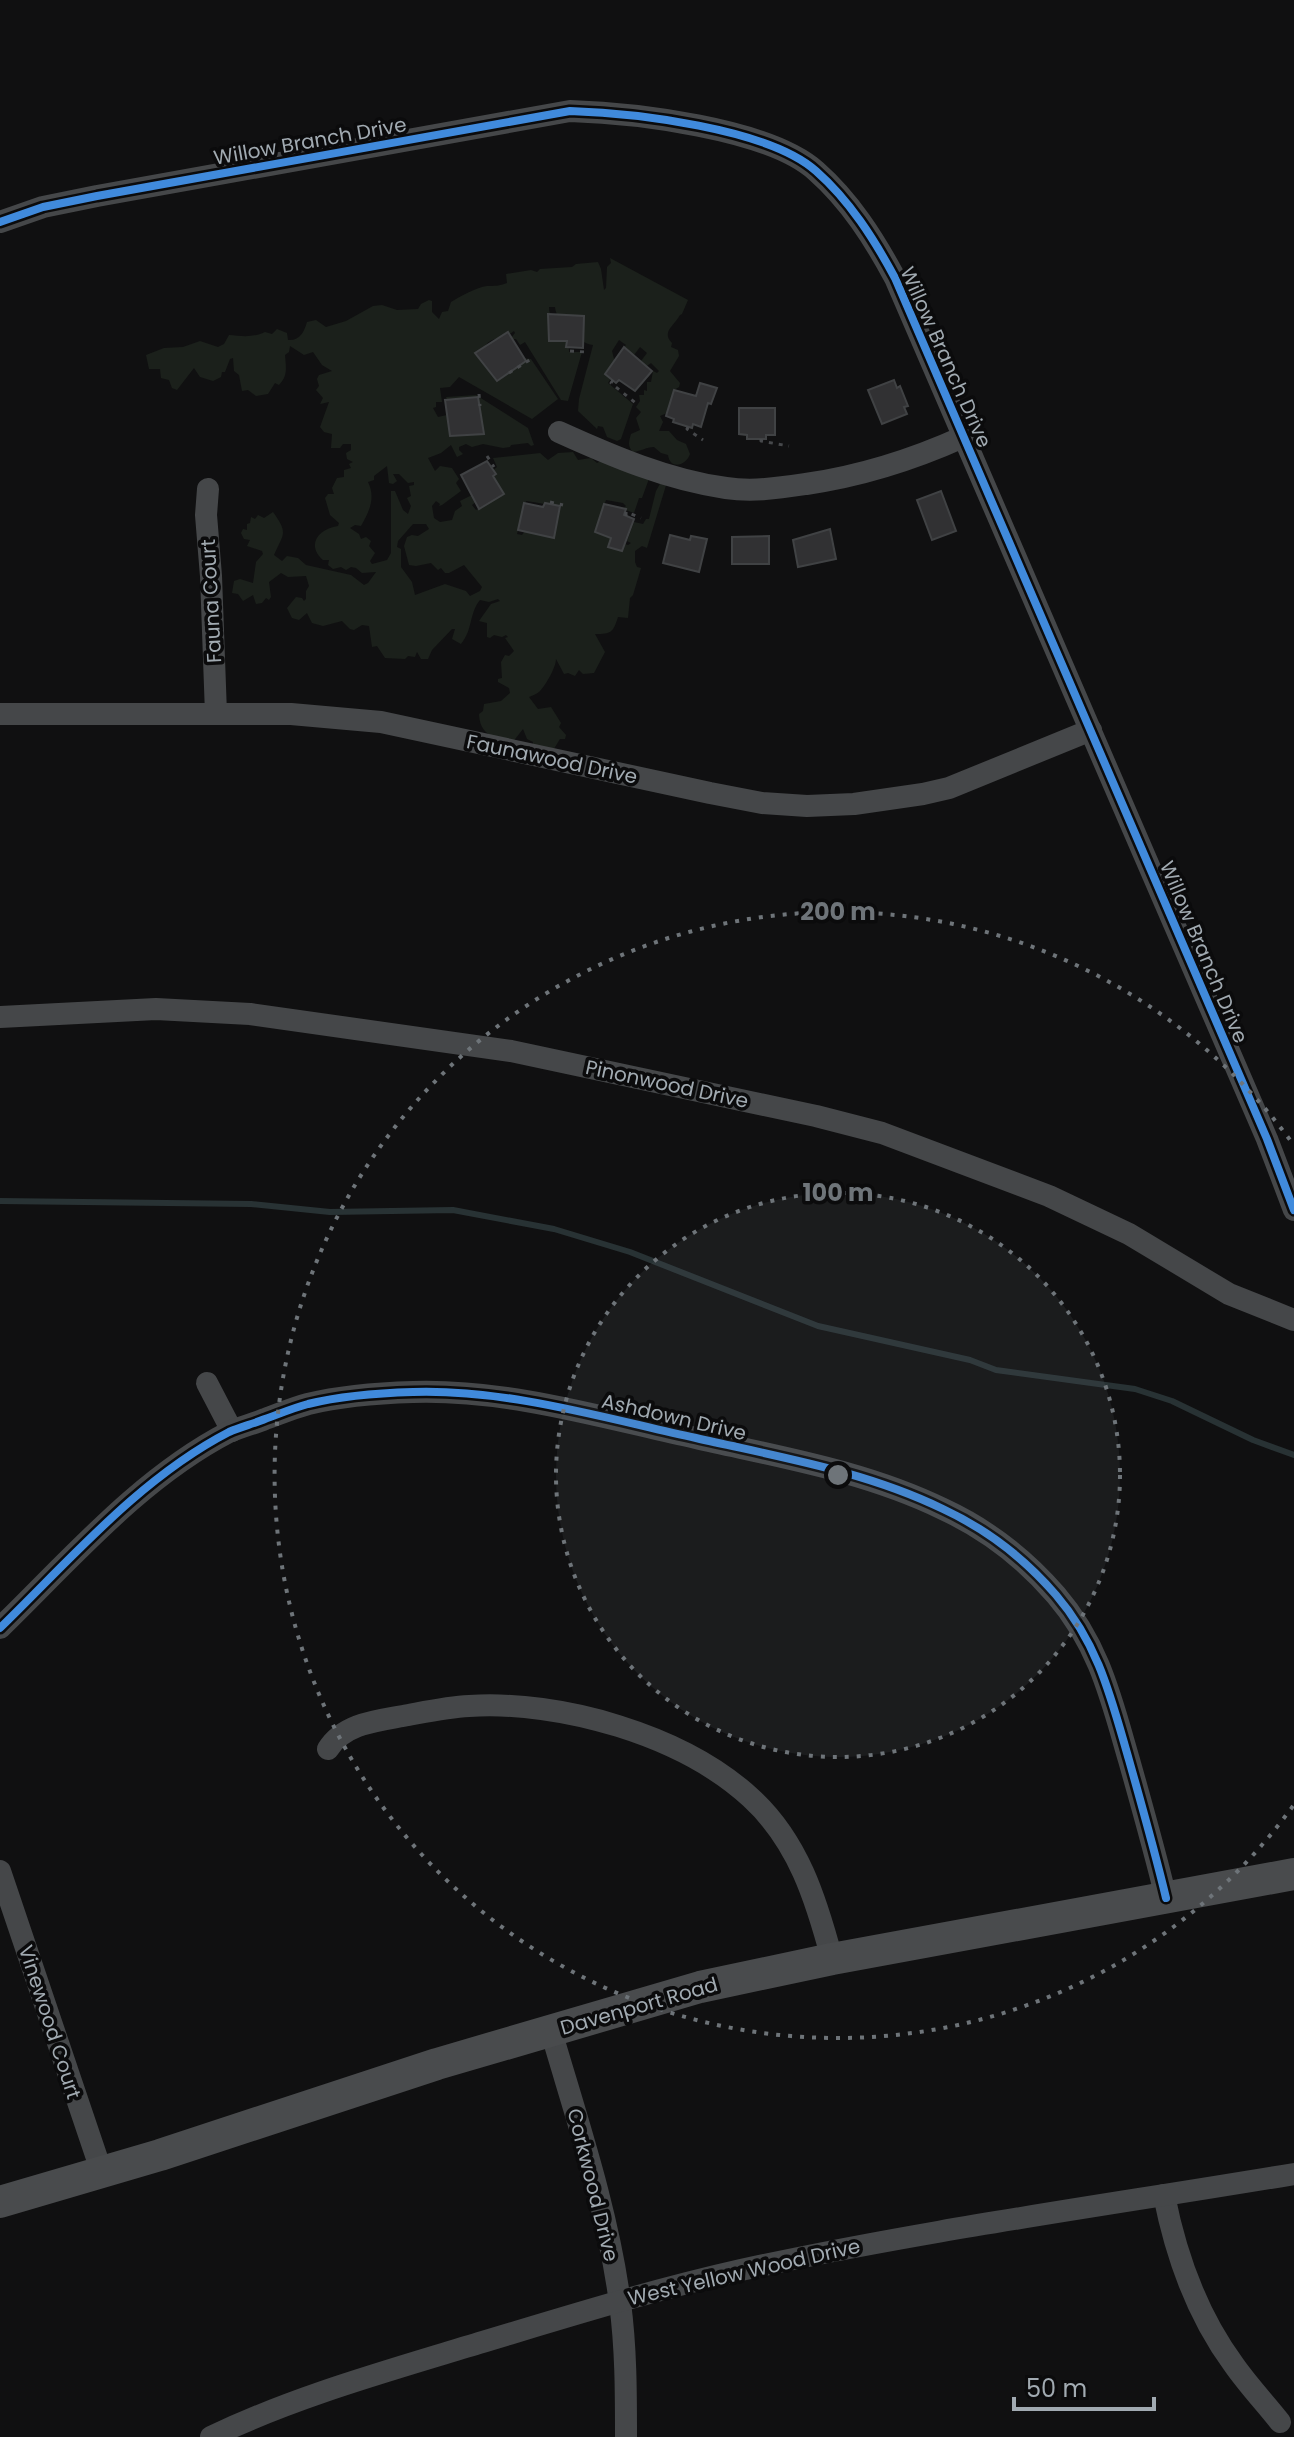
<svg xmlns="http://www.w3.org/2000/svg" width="1294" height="2437" font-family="Poppins,sans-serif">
  <rect width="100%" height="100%" fill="#101011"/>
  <path fill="#1b201b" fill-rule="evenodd" d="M610,258L688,300L682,314L680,315C674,326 661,332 672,343L671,347L678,350L679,356L670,371L680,383L679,387L674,390L667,413L660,416L663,422L659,431H669L677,440L686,444L690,454C686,466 670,470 668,455L661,453L654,447C646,447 642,451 633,452C627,446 629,441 631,434L640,430L636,418L641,412L636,407L640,401L639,395H644V390L647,391V382H651L653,371L657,373L659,371L651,363L647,366L641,361L647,353L640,347L634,355L624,347L626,345L619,340L612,351L615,363L605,373L611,378L608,383L633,404L621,439L617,441L607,437L603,427L598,426L597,429L578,411L579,399L593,345C578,343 556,322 555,307H549C549,325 570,335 569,352H582L568,401L561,400L525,342L520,345L516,339H510L515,333L514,331C505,339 488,336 484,349L476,353L531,359L558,399L532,419L459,377L450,387L440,388L442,402H436V407L433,408L438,417L447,415L451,436L483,434L478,397L447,399L446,397L476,395L528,428L534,445L531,446L528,443L511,445L510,447L503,448L483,444L472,447L466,444L459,447V450L463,454L457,457L451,445L441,453L428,458L435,471L440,466L452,468L459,479L456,483L461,491L442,505L439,506L440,504L436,501L432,506L434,518L440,522L452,520L455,511L462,506L460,501L472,495L476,502L472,505L476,510L503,494L493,476V470L497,467L493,458L540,453L548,460L558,453L573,452L578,460L591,458L597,463L605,459L650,476L642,498H639L634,513L623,509L626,506L623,503L606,500L595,532L611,538L608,547L621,551L624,544L628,545L631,543L627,541L634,522L643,524L646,519H649L656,491L662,480L667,482L647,548L642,546L635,551V562L637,567L641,568L633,595L630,598L628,618L618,617C613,633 611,634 595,634L605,652L594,673L583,674L579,670L575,676L568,673L564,674L556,659C556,667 546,685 540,691C537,694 533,695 529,697L538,709L551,707L561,723L559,727L566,735L565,739H560L552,752L533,747V742L527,739L523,729L512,743C494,737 480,736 479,714L483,711L484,704L501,701L510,693L509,688L498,682V679L502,678L501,662L505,655L509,656L514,651L505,638L508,637L506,635L502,637L494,635L490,638L487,637V623L479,621L491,604L500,601L498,599L489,602L480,600C469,613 473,630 461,644L452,639L455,629H452L432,650L428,659H421L417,652L415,657L408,656L405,659L385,658L377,646L372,647L369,626L362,625L354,630L350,629L342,621L323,626L312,623L307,613L299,620L292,618L287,608L296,597L302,598L304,601L306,599V591L309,586L306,576L288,577L281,573L269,582L271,597L269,600L266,598L262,603L256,604L253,595L243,601L238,594L232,593L234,581L240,579L253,583L256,562L263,554L262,551L247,546L250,540L244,539L241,533L243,529L247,530V524L250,523L251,517L255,519L258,515L264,518L273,512C289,534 283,534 274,555L282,561L287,556L298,558L306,565L351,575L364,585L368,583L376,572L362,573L356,568L351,567L346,570L341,567L333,569L328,565L329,560H323C306,545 318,529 338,526L339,523L330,515L325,498L328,494H334L332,488L337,478L344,477V470L351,468L349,464L353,462L347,459L346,453L351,450V444H343L340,448H331L332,434L324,432L320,427L329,402L320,404L323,398L316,390L319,386L317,379L319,375L332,371L322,365L313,352L304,355L290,346L289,352L285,355C286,368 288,376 279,385L275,383L268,394L256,396L248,390L242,391L239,375L234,371L233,358L230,359L225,372H222L221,377L213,381L200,377L194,368L177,390L172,388L169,380L161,378L160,369H149L146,355L164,348L183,347L200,341L218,347L224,344L229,335C241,336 252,338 265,332L272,334L277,329L287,333L288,340C300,341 304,332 307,322L316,320L326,327L346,321L373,306L382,305L397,310L418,309L421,304L429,300L432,301V312L439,319L442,312L448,311L451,302C459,297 477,287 487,286C495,286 499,286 507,283L506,274L531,270L537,272L540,269L572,267L576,264L598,262L601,269L604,290L606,288L607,267L611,263ZM387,466L389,483L393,484L397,481L393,474H399L408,483L414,482V485L409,486L411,496L407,498L411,506L408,514L403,510L395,491H391V553L387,560L372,564L370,561L375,553L369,546L371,541L366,537L361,539L359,534L350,528L355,525L361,526C369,512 376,498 368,482L374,480V476ZM526,501C538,503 548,504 560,507L554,538L525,531L522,535L517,534ZM413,524H426L429,529L418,536L412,535L407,537L404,546L409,565L416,566L431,563L438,570L441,568L445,573H449L464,565L482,587L480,591L470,596L466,591L445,584L415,595L412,582L401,567V549L397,547L398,541Z"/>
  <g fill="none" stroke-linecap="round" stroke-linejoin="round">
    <polyline stroke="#283234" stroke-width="6" points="0,1201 251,1204 330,1212 453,1210 554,1229 630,1252 818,1326 970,1360 996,1370 1135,1389 1172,1401 1253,1440 1294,1455"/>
  </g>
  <g fill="#313133" stroke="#404244" stroke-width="2">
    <polygon points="548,314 584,316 583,348 566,347 567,341 549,341"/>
    <polygon points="508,332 526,361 497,381 475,353"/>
    <polygon points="624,347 652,371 635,391 619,380 616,383 605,374"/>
    <polygon points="894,380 897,388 900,386 908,406 904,407 907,414 882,424 868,390"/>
    <polygon points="700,383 717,388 711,404 708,403 701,427 693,424 692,428 673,422 674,419 666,416 674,390 696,396"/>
    <polygon points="478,397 484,434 450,436 445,400"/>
    <polygon points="739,408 775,408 775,435 766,435 766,439 747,439 747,435 739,434"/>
    <polygon points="487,461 496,474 493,476 504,494 479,509 461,475"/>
    <polygon points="941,491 956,531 932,540 917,500"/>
    <polygon points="524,503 543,507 545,503 560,506 554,538 518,530"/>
    <polygon points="604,504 626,509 624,515 634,519 622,551 608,547 611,538 595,532"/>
    <polygon points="830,529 836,559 798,567 793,540"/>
    <polygon points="670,535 690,540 691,536 707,539 699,572 663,563"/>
    <polygon points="769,536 769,564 732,564 732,537"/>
  </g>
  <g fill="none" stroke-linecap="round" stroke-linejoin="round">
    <g stroke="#46484b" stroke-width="3" stroke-dasharray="4 6" stroke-linecap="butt">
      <polyline points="570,351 586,352"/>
      <polyline points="509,373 531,359"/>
      <polyline points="613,380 611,383 638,405"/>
      <polyline points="479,394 480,406"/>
      <polyline points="688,427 687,429 703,440"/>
      <polyline points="761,439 761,441 789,446"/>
      <polyline points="487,456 494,467"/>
      <polyline points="550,502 563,505"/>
      <polyline points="626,516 626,512 641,518"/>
    </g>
    <g stroke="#454749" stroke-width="22">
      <path d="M0,222L43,207L97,196L570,111C633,113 768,128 816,171C850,201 874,239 895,278L1267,1139L1294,1210"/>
      <path d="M559,432C612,456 668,480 726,488C753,492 779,488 806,484C861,476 912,460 963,437"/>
      <polyline points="208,489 206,515 211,576 216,714"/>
      <polyline points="0,714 291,714 381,722 710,793 762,803 807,806 854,804 923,794 949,788 1091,730"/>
      <polyline points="0,1017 156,1009 250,1014 511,1051 816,1116 882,1133 1049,1196 1129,1234 1229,1294 1294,1320"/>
      <polyline points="207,1383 232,1431"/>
      <path d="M0,1628C71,1559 140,1478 229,1432C240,1427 253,1424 265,1419C279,1414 293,1408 308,1404C341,1396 378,1393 413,1392C508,1389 604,1418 696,1438C779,1457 865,1471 943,1509C986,1529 1025,1559 1056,1595C1099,1645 1111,1698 1129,1760C1142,1806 1155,1852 1166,1898"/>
      <path d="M328,1749C344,1724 375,1721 403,1716C425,1712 447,1707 469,1706C560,1700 683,1735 751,1798C798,1841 816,1899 832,1959"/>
      <polyline points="0,1871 102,2173"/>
      <path d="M551,2031C577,2120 608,2211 620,2303C626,2348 626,2392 626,2437"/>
      <path d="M1164,2195C1176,2256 1197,2315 1234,2365C1248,2385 1265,2403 1280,2422"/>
      <path d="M211,2437C296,2396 388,2371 479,2343C566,2317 652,2290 741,2270C924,2230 1109,2205 1294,2174"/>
    </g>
    <polyline stroke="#494b4d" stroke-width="32" points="0,2202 160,2155 437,2064 700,1987 832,1959 1294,1874"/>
    <g stroke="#0b0b0c" stroke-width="13">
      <g id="cycleway">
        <path d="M0,222L43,207L97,196L570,111C633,113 768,128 816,171C850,201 874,239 895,278L1267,1139L1294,1210"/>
        <path d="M0,1628C71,1559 140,1478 229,1432C240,1427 253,1424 265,1419C279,1414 293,1408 308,1404C341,1396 378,1393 413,1392C508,1389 604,1418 696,1438C779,1457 865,1471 943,1509C986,1529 1025,1559 1056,1595C1099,1645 1111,1698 1129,1760C1142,1806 1155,1852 1166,1898"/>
      </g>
    </g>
    <use href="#cycleway" stroke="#408adc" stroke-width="8"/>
  </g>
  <circle cx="838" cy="1475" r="282" fill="#6e7479" fill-opacity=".12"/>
  <g fill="none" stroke="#6e7479" stroke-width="4" stroke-dasharray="4 8">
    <circle cx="838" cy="1475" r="282"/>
    <path d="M1293 1806A563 563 0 1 1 1293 1144"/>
  </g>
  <g text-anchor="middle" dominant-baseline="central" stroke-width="7" stroke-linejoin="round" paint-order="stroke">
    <g font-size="20" fill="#a1aab1" stroke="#0b0b0c">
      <text transform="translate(310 141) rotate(-10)">Willow Branch Drive</text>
      <text transform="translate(946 357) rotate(66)">Willow Branch Drive</text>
      <text transform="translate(211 601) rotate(-93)">Fauna Court</text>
      <text transform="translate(552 759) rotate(12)">Faunawood Drive</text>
      <text transform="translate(1204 952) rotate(67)">Willow Branch Drive</text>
      <text transform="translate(667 1084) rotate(12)">Pinonwood Drive</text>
      <text transform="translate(674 1417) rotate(13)">Ashdown Drive</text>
      <text transform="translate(639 2006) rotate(-16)">Davenport Road</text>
      <text transform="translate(50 2022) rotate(72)">Vinewood Court</text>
      <text transform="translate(593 2185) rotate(76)">Corkwood Drive</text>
      <text transform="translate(744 2272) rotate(-13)">West Yellow Wood Drive</text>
    </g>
  </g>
  <circle cx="838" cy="1475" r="12" fill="#6e7479" stroke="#0b0b0c" stroke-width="4"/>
  <g font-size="24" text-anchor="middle" font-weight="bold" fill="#6e7479" stroke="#0b0b0c" stroke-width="7" stroke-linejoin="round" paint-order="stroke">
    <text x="838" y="920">200 m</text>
    <text x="838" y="1201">100 m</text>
  </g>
  <path d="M1014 2397v12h140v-12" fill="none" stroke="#a1aab1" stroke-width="4"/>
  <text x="1026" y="2397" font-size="24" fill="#a1aab1" stroke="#0b0b0c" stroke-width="6" paint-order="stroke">50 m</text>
</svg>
